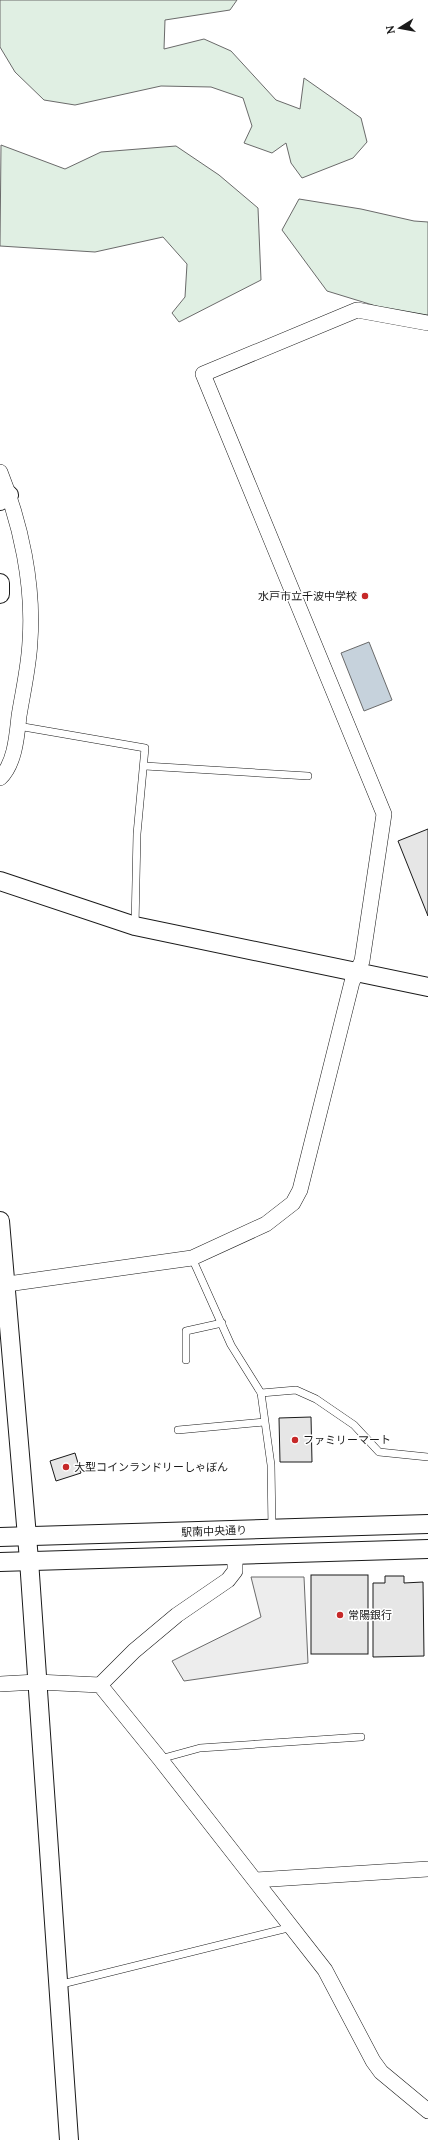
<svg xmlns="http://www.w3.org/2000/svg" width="428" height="2140" font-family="Lora,'Noto Sans JP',serif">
  <rect width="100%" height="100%" fill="#fff"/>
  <g fill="#e0efe3" stroke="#6a6a6a">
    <polygon points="0,0 237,0 230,10 165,20 164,49 204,39 231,51 276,100 300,109 304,78 361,118 367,142 353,158 302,178 291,163 286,143 272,153 244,143 252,126 243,98 211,87 161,86 75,105 44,100 15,72 0,47"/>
    <polygon points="1,145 65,169 101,152 176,146 219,175 258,208 261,280 179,322 172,313 185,297 187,264 163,237 95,252 0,246"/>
    <polygon points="299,199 361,209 414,221 428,222 428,316 389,310 327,291 282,230"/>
  </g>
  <polygon fill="#ededed" stroke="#6a6a6a" points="251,1577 304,1577 308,1663 184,1681 172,1661 261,1617"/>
  <polygon fill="#c6d2dc" stroke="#6a6a6a" points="369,642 392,700 364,711 341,653"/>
  <g fill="#e6e6e6" stroke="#1a1a1a">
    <polygon points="428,829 428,916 398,841"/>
    <polygon points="311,1417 312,1462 280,1462 279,1418"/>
    <polygon points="75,1453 81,1473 56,1481 50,1461"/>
    <rect x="311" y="1575" width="57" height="79"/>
    <polygon points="385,1576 404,1576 404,1583 423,1582 424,1656 373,1657 373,1583 385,1583"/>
  </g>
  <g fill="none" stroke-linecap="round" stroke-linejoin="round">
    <g stroke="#1a1a1a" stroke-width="8">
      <g id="service">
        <polyline points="18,726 145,748 137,834 135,926"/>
        <polyline points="145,766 308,776"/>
        <polyline points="192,1258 231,1345 261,1393 271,1465 272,1528"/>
        <polyline points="186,1360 186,1331 222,1323"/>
        <polyline points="261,1393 296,1390 316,1399 354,1425 379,1452 428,1457"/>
        <polyline points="178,1430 264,1422"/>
        <polyline points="160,1759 200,1748 361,1737"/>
        <polyline points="58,1985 292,1927"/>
      </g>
    </g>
    <g stroke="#1a1a1a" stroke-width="16">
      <g id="minor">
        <path d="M0,472C21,524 34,585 30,641C29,666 23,691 19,716C17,735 15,764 0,778"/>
        <polyline points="0,1285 192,1258 266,1224 293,1203 300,1190 352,982 362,961 384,814 203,374 357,310 428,323"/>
        <polyline points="0,1684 37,1682 100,1685 160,1759 325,1970 373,2061 381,2072 428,2111"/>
        <polyline points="100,1685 134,1651 177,1615 228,1580 235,1571 235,1554"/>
        <polyline points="256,1880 428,1869"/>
      </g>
    </g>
    <g stroke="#1a1a1a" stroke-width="20">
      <g id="tertiary">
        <polyline points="0,501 9,495"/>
        <polyline points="0,583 0,594"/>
        <polyline points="0,881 135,926 428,987"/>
        <polyline points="0,1221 29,1560 69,2140"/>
        <polyline points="0,1537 428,1524"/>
        <polyline points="0,1562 428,1549"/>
      </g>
    </g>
    <use href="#service" stroke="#fff" stroke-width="7"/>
    <use href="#minor" stroke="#fff" stroke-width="15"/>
    <use href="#tertiary" stroke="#fff" stroke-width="18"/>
  </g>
  <g fill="#c62828" stroke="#fff" stroke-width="1.5">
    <circle cx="365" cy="596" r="4"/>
    <circle cx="295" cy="1440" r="4"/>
    <circle cx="66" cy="1467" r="4"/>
    <circle cx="340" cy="1615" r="4"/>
  </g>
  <g text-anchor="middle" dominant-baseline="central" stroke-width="3" stroke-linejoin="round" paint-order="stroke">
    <g font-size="11" fill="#1a1a1a" stroke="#fff" text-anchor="start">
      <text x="357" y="596" text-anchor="end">水戸市立千波中学校</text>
      <text x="303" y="1440">ファミリーマート</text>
      <text x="74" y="1467">大型コインランドリーしゃぼん</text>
      <text x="348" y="1615">常陽銀行</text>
    </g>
    <g font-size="11" fill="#1a1a1a" stroke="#fff">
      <text transform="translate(214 1531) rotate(-2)">駅南中央通り</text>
    </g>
  </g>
  <g transform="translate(400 28) rotate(259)" stroke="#ffffff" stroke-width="3" paint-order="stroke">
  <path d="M0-3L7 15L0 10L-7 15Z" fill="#1a1a1a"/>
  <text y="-6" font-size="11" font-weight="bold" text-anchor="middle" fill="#1a1a1a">N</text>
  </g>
</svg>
